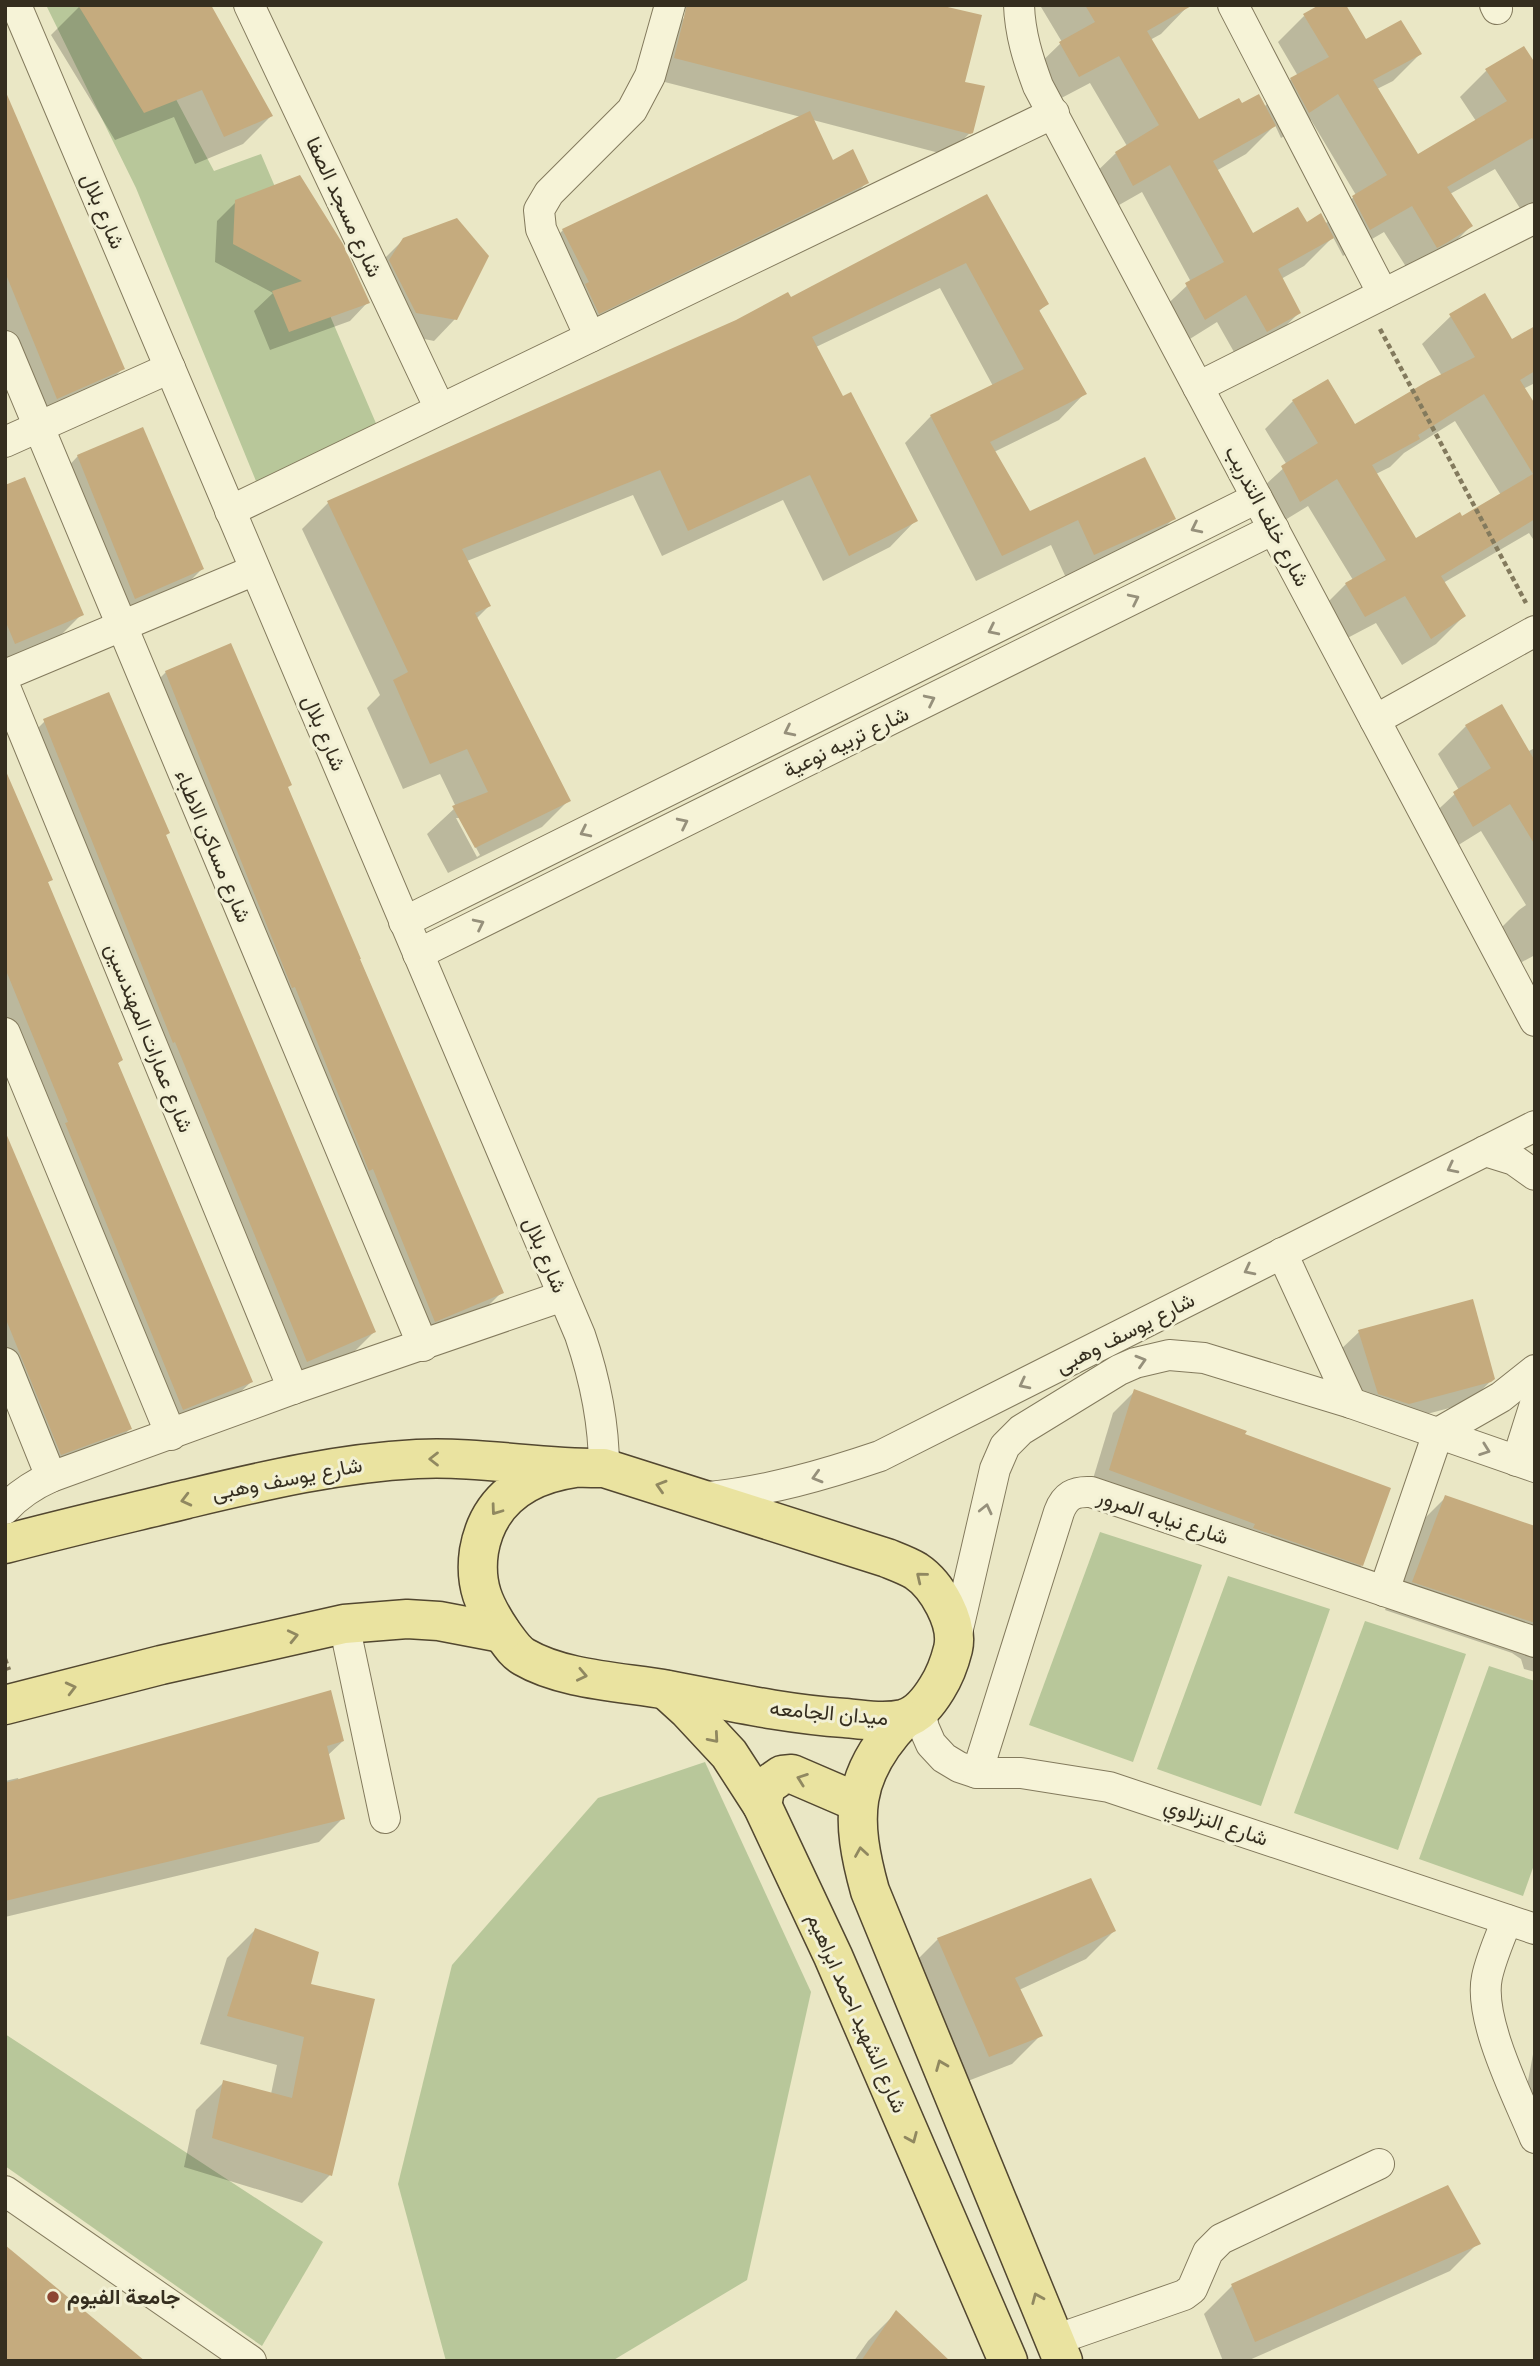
<svg xmlns="http://www.w3.org/2000/svg" width="1540" height="2366" font-family="'Times New Roman',Vazirmatn,serif">
  <rect width="100%" height="100%" fill="#eae7c5"/>
  <g fill="#b8c79a">
    <polygon points="46,5 126,5 214,171 261,154 378,428 258,486 136,188"/>
    <polygon points="1100,1532 1202,1565 1133,1762 1029,1725"/>
    <polygon points="1228,1576 1330,1609 1261,1806 1157,1769"/>
    <polygon points="1365,1621 1466,1654 1398,1850 1294,1813"/>
    <polygon points="1489,1666 1535,1681 1535,1862 1523,1896 1419,1859"/>
    <polygon points="705,1762 811,1992 747,2280 612,2361 446,2361 398,2184 452,1965 598,1798"/>
    <polygon points="5,2034 323,2242 262,2346 5,2166"/>
  </g>
  <g fill="#0003" fill-rule="evenodd">
    <polygon points="686,5 931,5 971,132 947,155 813,120 832,162 867,182 846,204 577,334 542,252 563,230 801,117 653,79 665,37 684,18"/>
    <path d="M1042,5H1189L1161,34L1150,40L1198,122L1242,105L1264,107L1291,79L1298,76L1278,42L1304,16L1365,41L1420,54L1393,81L1377,89L1417,156L1476,121L1460,97L1486,71L1523,49L1535,66V206L1523,213L1495,169L1450,194L1471,226L1444,253L1410,273L1384,232L1343,256L1333,237L1304,266L1281,279L1299,313L1270,341L1238,359L1217,322L1177,347L1158,313L1191,282L1142,192L1105,213L1087,181L1116,153L1127,146L1090,83L1050,104L1031,72L1062,42L1041,7ZM1311,120L1356,195L1325,224H1307L1253,236L1216,171L1246,154L1275,125L1281,138Z"/>
    <polygon points="79,7 271,116 243,144 195,164 174,117 115,140 51,35"/>
    <polygon points="5,95 123,368 102,390 36,420 5,345"/>
    <path d="M986,196L1047,304L1038,312L1085,393L1059,420L994,452L1029,514L1174,518L1148,544L1067,580L1051,545L976,581L905,443L931,416L993,386L940,288L816,347L843,399L916,520L890,547L823,581L783,500L662,556L633,495L467,561L489,606L476,619L569,800L542,827L448,873L427,834L456,807L440,774L403,789L367,708L380,695L302,529L328,503L790,299ZM456,818H460L480,855L477,857Z"/>
    <polygon points="236,202 368,302 350,321 270,350 254,311 273,293 215,262 217,221"/>
    <polygon points="404,239 455,319 434,341 395,333 382,261"/>
    <path d="M1451,316L1511,341L1535,328V383L1523,389L1535,408V542L1529,533L1443,583L1464,616L1436,644L1402,665L1376,623L1336,644L1318,612L1346,584L1353,580L1308,506L1272,528L1253,496L1287,465L1265,429L1293,401L1354,427L1442,376L1422,344ZM1455,421L1501,495L1462,518L1415,541L1376,474L1390,467L1404,453Z"/>
    <polygon points="78,456 202,569 181,590 114,619 57,478"/>
    <polygon points="5,487 82,614 60,636 5,659"/>
    <polygon points="166,672 286,788 502,1292 480,1314 413,1342 144,694"/>
    <polygon points="46,720 164,836 374,1332 353,1353 286,1382 25,741"/>
    <polygon points="1466,726 1527,752 1535,748 1535,955 1509,969 1491,938 1519,910 1526,905 1481,831 1444,854 1426,821 1459,790 1438,754"/>
    <polygon points="5,773 51,879 46,884 121,1060 116,1065 251,1382 229,1403 162,1430 5,1039"/>
    <polygon points="5,1135 130,1429 108,1450 40,1475 5,1391"/>
    <polygon points="1359,1332 1493,1379 1468,1403 1386,1425 1357,1415 1337,1353"/>
    <polygon points="1135,1391 1243,1435 1362,1565 1340,1586 1089,1492 1113,1413"/>
    <polygon points="1446,1497 1535,1528 1535,1672 1524,1669 1521,1659 1512,1653 1385,1610 1418,1525"/>
    <polygon points="343,1741 327,1756 343,1818 319,1842 5,1917 5,1781 18,1778 19,1781"/>
    <polygon points="255,1930 308,1986 330,2175 302,2203 184,2167 196,2110 224,2082 271,2094 277,2065 200,2044 227,1958"/>
    <polygon points="1114,1931 1086,1959 1019,1990 1040,2036 1012,2064 960,2084 910,1967 938,1939"/>
    <polygon points="1535,2044 1535,2114 1522,2112"/>
    <polygon points="1447,2187 1478,2243 1450,2271 1247,2361 1223,2361 1204,2314 1232,2286"/>
    <polygon points="896,2313 942,2361 854,2361 868,2341"/>
  </g>
  <g fill="#c5ab7e" fill-rule="evenodd">
    <polygon points="78,5 211,5 273,116 224,137 202,90 144,113"/>
    <polygon points="687,5 939,5 982,15 965,82 985,86 973,133 970,134 674,58"/>
    <polygon points="1085,5 1193,5 1147,31 1199,119 1239,98 1242,103 1259,94 1276,126 1213,161 1253,233 1298,207 1307,222 1321,213 1334,238 1278,269 1301,313 1267,332 1246,295 1205,320 1185,283 1224,262 1170,165 1133,186 1115,152 1159,125 1119,56 1079,77 1059,42 1095,22"/>
    <polygon points="1319,5 1346,5 1366,39 1401,20 1422,54 1373,80 1418,154 1507,101 1485,69 1524,46 1535,63 1535,142 1532,138 1447,187 1473,226 1448,242 1437,248 1412,206 1370,230 1352,196 1387,175 1338,94 1309,113 1290,78 1329,57 1303,14"/>
    <polygon points="5,90 125,369 57,399 5,272"/>
    <polygon points="810,111 833,160 853,149 869,183 599,314 585,284 589,282 562,229"/>
    <polygon points="300,175 343,244 370,303 289,332 272,291 302,281 233,244 235,200"/>
    <polygon points="987,194 1049,304 1039,310 1087,394 990,442 1030,511 1145,457 1176,519 1094,555 1078,520 1002,556 930,415 1024,369 966,263 812,337 843,396 851,392 918,521 849,556 810,475 688,531 660,470 462,549 491,606 475,613 571,801 475,848 452,806 488,792 467,749 430,764 393,680 408,672 327,501 736,320 788,292 791,297"/>
    <polygon points="457,218 489,256 457,320 416,313 389,260 403,238"/>
    <path d="M1485,293L1512,339L1535,326V371L1520,380L1535,404V519L1441,576L1466,616L1431,639L1405,596L1365,617L1345,583L1386,560L1337,479L1300,502L1281,466L1318,443L1292,400L1328,379L1355,424L1428,381L1475,357L1449,314ZM1484,394L1533,474L1462,516L1460,512L1416,538L1372,465L1420,439L1418,435Z"/>
    <polygon points="143,427 204,569 135,599 77,455"/>
    <polygon points="25,477 84,615 15,644 5,620 5,485"/>
    <polygon points="231,643 292,785 288,787 361,959 360,959 504,1293 435,1322 373,1169 369,1171 295,987 292,988 288,978 165,671"/>
    <polygon points="109,692 170,833 166,835 376,1332 307,1362 175,1042 173,1043 43,719"/>
    <polygon points="1502,704 1535,761 1535,845 1510,804 1473,827 1453,792 1491,768 1465,725"/>
    <polygon points="5,769 53,880 48,882 123,1060 118,1063 253,1382 183,1410 65,1123 68,1122 5,968"/>
    <polygon points="5,1131 132,1429 61,1455 5,1317"/>
    <polygon points="1473,1299 1495,1379 1491,1382 1409,1404 1378,1394 1358,1330"/>
    <polygon points="1134,1389 1247,1431 1245,1434 1391,1488 1363,1566 1253,1528 1255,1524 1109,1470"/>
    <polygon points="1445,1495 1535,1526 1535,1623 1412,1582"/>
    <polygon points="331,1690 344,1741 327,1746 345,1819 5,1901 5,1783"/>
    <polygon points="1091,1878 1116,1931 1015,1978 1043,2036 989,2057 937,1938"/>
    <polygon points="255,1928 319,1952 311,1984 375,1999 332,2176 212,2138 223,2080 292,2098 304,2037 227,2016"/>
    <polygon points="1448,2185 1481,2244 1255,2342 1231,2284"/>
    <polygon points="5,2245 145,2361 5,2361"/>
    <polygon points="896,2310 950,2361 861,2361"/>
  </g>
  <g fill="none" stroke-linecap="round" stroke-linejoin="round">
    <g stroke="#837a5d" stroke-width="32">
      <g id="minor">
        <path d="M16,5L580,1335C595,1379 604,1421 604,1468"/>
        <polyline points="249,5 440,409"/>
        <path d="M1019,5C1020,34 1028,59 1038,86L1535,1021"/>
        <polyline points="1233,5 1383,294"/>
        <polyline points="1495,5 1497,9"/>
        <polyline points="590,337 541,229 539,210 549,193 632,110 650,76 670,5"/>
        <polyline points="5,346 423,1346"/>
        <polyline points="1198,387 1535,218"/>
        <polyline points="5,442 170,368"/>
        <polyline points="230,511 1054,113"/>
        <polyline points="5,675 255,570"/>
        <polyline points="5,687 293,1389"/>
        <polyline points="1375,720 1535,631"/>
        <polyline points="404,922 1257,498"/>
        <polyline points="418,954 1274,529"/>
        <polyline points="5,1033 171,1435"/>
        <polyline points="1485,1151 1514,1160 1535,1175"/>
        <polyline points="1282,1253 1351,1403"/>
        <polyline points="5,1363 51,1477"/>
        <polyline points="1517,1461 1535,1404"/>
        <path d="M709,1497C768,1491 824,1475 880,1456L1535,1126"/>
        <path d="M5,1509C19,1494 33,1485 51,1477L293,1389L563,1296"/>
        <polyline points="1384,1591 1438,1433 1501,1397 1535,1370"/>
        <polyline points="344,1624 385,1818"/>
        <polyline points="955,1642 995,1469 1005,1446 1021,1430 1119,1370 1135,1363 1169,1355 1204,1358 1351,1403 1535,1467"/>
        <polyline points="920,1711 924,1728 931,1744 944,1758 959,1767 977,1773 1021,1773 1109,1787 1535,1929"/>
        <path d="M977,1773L1059,1512C1065,1496 1074,1491 1091,1492L1535,1642"/>
        <path d="M1507,1920C1500,1938 1491,1958 1487,1977C1478,2019 1518,2097 1535,2138"/>
        <polyline points="5,2191 251,2361"/>
        <polyline points="1055,2340 1184,2295 1192,2289 1208,2252 1221,2239 1379,2164"/>
      </g>
    </g>
    <g stroke="#524730" stroke-width="41">
      <g id="major">
        <path d="M5,1544C65,1528 126,1514 187,1499C263,1481 338,1463 417,1459C480,1456 542,1469 604,1468L887,1558C897,1562 908,1566 916,1571C937,1585 959,1623 953,1649C950,1661 944,1677 937,1688C929,1701 919,1715 903,1719C885,1723 864,1720 845,1718C785,1714 727,1701 668,1690C623,1682 563,1680 524,1657C515,1652 509,1642 503,1634C484,1606 474,1585 479,1551C488,1499 526,1475 575,1468"/>
        <polyline points="666,1690 688,1710 729,1754 762,1805 833,1956 1008,2361"/>
        <polyline points="5,1705 161,1665 344,1624 407,1619 439,1621 502,1633"/>
        <path d="M904,1719C850,1775 850,1819 870,1891L1063,2361"/>
        <polyline points="762,1805 766,1786 782,1775 792,1774 857,1802"/>
      </g>
    </g>
    <g stroke="#837a5d" stroke-width="4.5" stroke-dasharray="5 3.5" stroke-linecap="butt">
      <polyline points="1380,329 1526,603"/>
      <polyline points="5,1659 9,1670"/>
    </g>
    <use href="#minor" stroke="#f6f3d7" stroke-width="30"/>
    <use href="#major" stroke="#eae3a0" stroke-width="38"/>
  </g>
  <defs><path id="oneway-chevron" d="M-2-3.5L2.5 0L-2 3.5" fill="none" stroke-width="1.6" stroke-linecap="round" stroke-linejoin="round" transform="scale(1.75)"/></defs>
  <g stroke="#96907b">
    <use href="#oneway-chevron" transform="translate(1196 528) rotate(154)"/>
    <use href="#oneway-chevron" transform="translate(1134 599) rotate(-26)"/>
    <use href="#oneway-chevron" transform="translate(993 630) rotate(154)"/>
    <use href="#oneway-chevron" transform="translate(930 700) rotate(-26)"/>
    <use href="#oneway-chevron" transform="translate(789 731) rotate(154)"/>
    <use href="#oneway-chevron" transform="translate(683 823) rotate(-26)"/>
    <use href="#oneway-chevron" transform="translate(585 832) rotate(154)"/>
    <use href="#oneway-chevron" transform="translate(479 924) rotate(-26)"/>
    <use href="#oneway-chevron" transform="translate(1452 1168) rotate(153)"/>
    <use href="#oneway-chevron" transform="translate(1249 1270) rotate(153)"/>
    <use href="#oneway-chevron" transform="translate(1141 1361) rotate(-17)"/>
    <use href="#oneway-chevron" transform="translate(1024 1384) rotate(153)"/>
    <use href="#oneway-chevron" transform="translate(1485 1450) rotate(20)"/>
    <use href="#oneway-chevron" transform="translate(817 1477) rotate(164)"/>
    <use href="#oneway-chevron" transform="translate(986 1509) rotate(-77)"/>
  </g>
  <g stroke="#908860">
    <use href="#oneway-chevron" transform="translate(434 1459) rotate(-180)"/>
    <use href="#oneway-chevron" transform="translate(661 1486) rotate(-163)"/>
    <use href="#oneway-chevron" transform="translate(186 1500) rotate(166)"/>
    <use href="#oneway-chevron" transform="translate(496 1510) rotate(126)"/>
    <use href="#oneway-chevron" transform="translate(921 1577) rotate(-141)"/>
    <use href="#oneway-chevron" transform="translate(293 1636) rotate(-13)"/>
    <use href="#oneway-chevron" transform="translate(582 1675) rotate(12)"/>
    <use href="#oneway-chevron" transform="translate(71 1688) rotate(-14)"/>
    <use href="#oneway-chevron" transform="translate(714 1738) rotate(49)"/>
    <use href="#oneway-chevron" transform="translate(802 1779) rotate(-160)"/>
    <use href="#oneway-chevron" transform="translate(861 1852) rotate(-99)"/>
    <use href="#oneway-chevron" transform="translate(941 2065) rotate(-112)"/>
    <use href="#oneway-chevron" transform="translate(912 2138) rotate(67)"/>
    <use href="#oneway-chevron" transform="translate(1037 2298) rotate(-113)"/>
  </g>
  <circle fill="#8d4532" stroke="#f2f0d4" stroke-width="2.5" cx="53" cy="2297" r="7"/>
  <g text-anchor="middle" dominant-baseline="central" stroke-width="6" stroke-linejoin="round" paint-order="stroke">
    <g font-size="21" fill="#352e1f" stroke="#f2f0d4">
      <text transform="translate(344 207) rotate(65)">شارع مسجد الصفا</text>
      <text transform="translate(103 211) rotate(67)">شارع بلال</text>
      <text transform="translate(1267 516) rotate(62)">شارع خلف التدريب</text>
      <text transform="translate(324 733) rotate(67)">شارع بلال</text>
      <text transform="translate(846 742) rotate(-26)">شارع تربيه نوعية</text>
      <text transform="translate(213 846) rotate(67)">شارع مساكن الاطباء</text>
      <text transform="translate(149 1038) rotate(68)">شارع عمارات المهندسين</text>
      <text transform="translate(545 1255) rotate(67)">شارع بلال</text>
      <text transform="translate(1125 1333) rotate(-27)">شارع يوسف وهبى</text>
      <text transform="translate(287 1479) rotate(-11)">شارع يوسف وهبى</text>
      <text transform="translate(1163 1517) rotate(18)">شارع نيابه المرور</text>
      <text transform="translate(829 1713) rotate(5)">ميدان الجامعه</text>
      <text transform="translate(1216 1822) rotate(19)">شارع النزلاوي</text>
      <text transform="translate(857 2013) rotate(66)">شارع الشهيد احمد ابراهيم</text>
    </g>
    <g font-size="21" font-weight="bold" fill="#352e1f" stroke="#f2f0d4" text-anchor="start">
      <text x="67" y="2297">جامعة الفيوم</text>
    </g>
  </g>
  <rect width="1540" height="2366" fill="none" stroke="#352e1f" stroke-width="14"/>
</svg>
